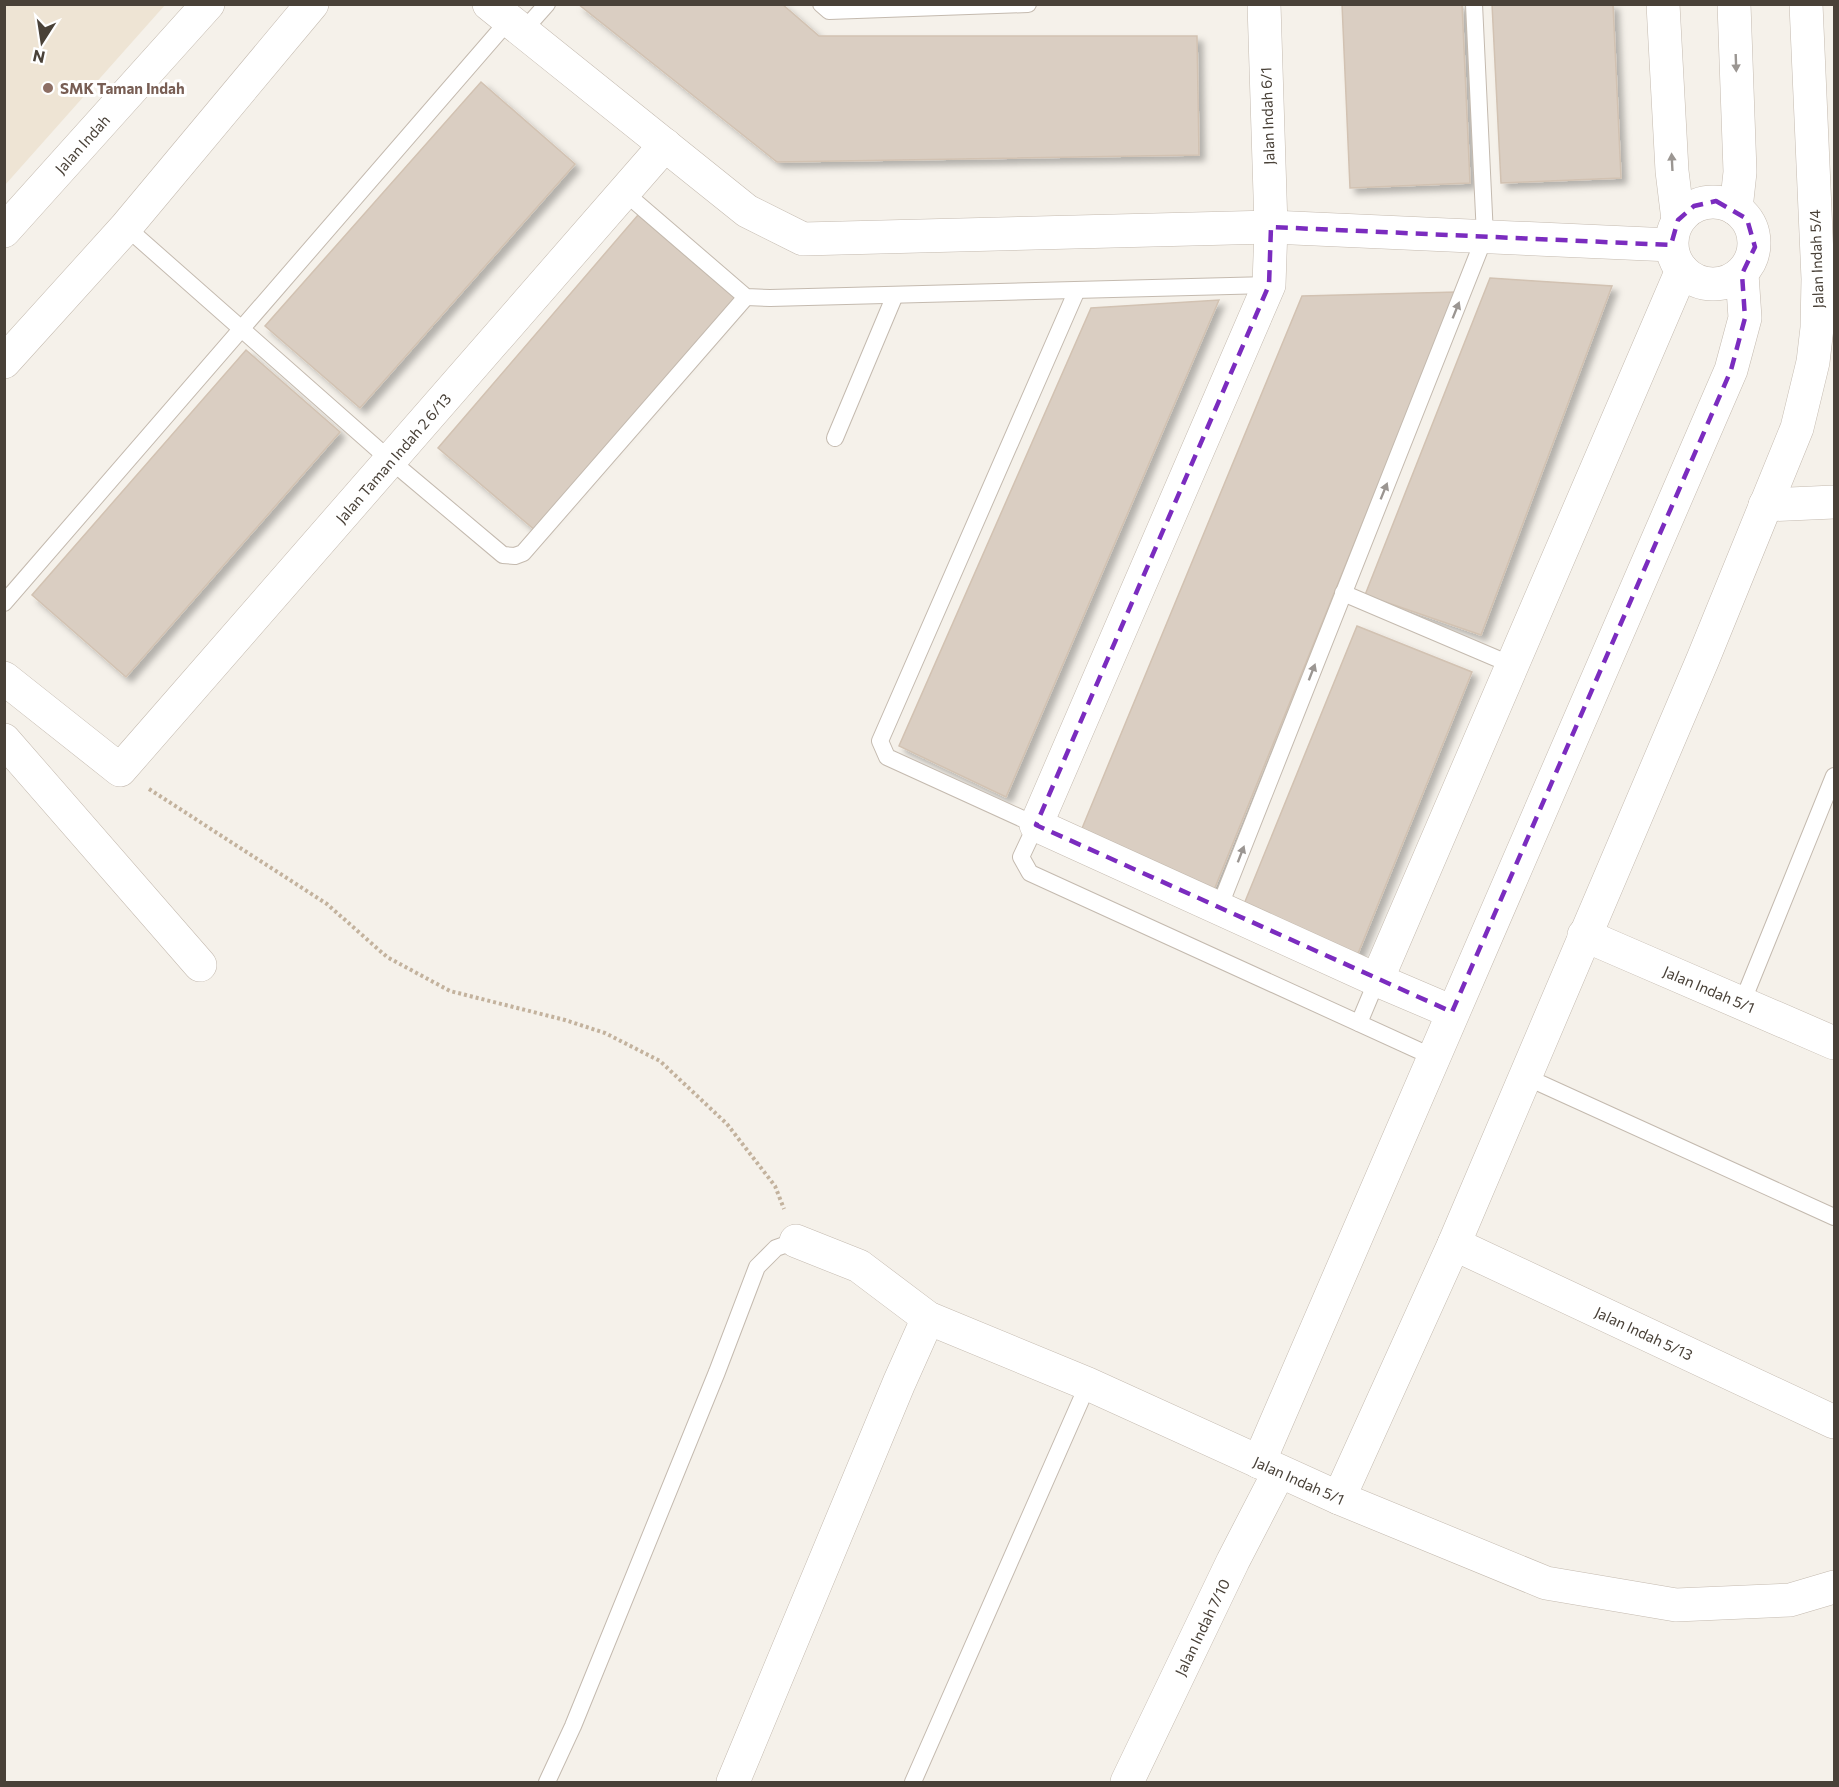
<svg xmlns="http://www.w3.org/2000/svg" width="1839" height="1787" font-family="Commissioner,sans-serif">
  <defs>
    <filter id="shadow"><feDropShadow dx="5.5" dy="5.5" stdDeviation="3" flood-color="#0004"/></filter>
  </defs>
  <rect width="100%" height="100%" fill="#f5f1ea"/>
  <polygon fill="#eee4d4" points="5,4 165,5 5,185 4,5"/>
  <g fill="#dacec2" stroke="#d2c2b2" stroke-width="1.5" filter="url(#shadow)">
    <polygon points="578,4 782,4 819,36 1197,36 1199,155 777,162"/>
    <polygon points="1342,4 1462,4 1470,183 1350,188"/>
    <polygon points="1492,4 1613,4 1621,178 1501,183"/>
    <polygon points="481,82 575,164 360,408 265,326"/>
    <polygon points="638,215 737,300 536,531 438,448"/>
    <polygon points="1490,278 1612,286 1481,635 1365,595"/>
    <polygon points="1456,292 1212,895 1078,838 1302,296"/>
    <polygon points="1219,300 1006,797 899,746 1091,308"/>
    <polygon points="246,350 340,432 126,677 32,595"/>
    <polygon points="1357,626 1472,672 1357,956 1242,909"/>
  </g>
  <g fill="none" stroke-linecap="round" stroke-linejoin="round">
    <g stroke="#c4baaf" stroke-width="18">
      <g id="service">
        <polyline points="821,4 829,11 1028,4"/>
        <polyline points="523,31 547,4"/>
        <polyline points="624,192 746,297 770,298 1269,285"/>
        <polyline points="126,227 390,460 503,555 515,556 523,553 746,297"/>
        <polyline points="1077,290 880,741 887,757 1036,825 1021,857 1030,873 1433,1057"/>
        <polyline points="835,438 895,295"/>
        <polyline points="1343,593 1512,665"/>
        <polyline points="4,603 509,20"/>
        <polyline points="1219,908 1485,236 1474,4"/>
        <polyline points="1742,1003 1834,776"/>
        <polyline points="1359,1023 1377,980"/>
        <polyline points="1524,1076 1834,1217"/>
        <polyline points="547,1782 573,1726 717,1372 757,1267 776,1248 796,1241"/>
        <polyline points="913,1782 1088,1384"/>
      </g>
    </g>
    <g stroke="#c4baaf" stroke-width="34">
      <g id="minor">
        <polyline points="489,4 747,211 803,239 1271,227 1671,245"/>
        <polyline points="1264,4 1271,227 1269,285 1036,825 1377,980"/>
        <polyline points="1663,4 1672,171 1678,220"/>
        <polyline points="1734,4 1740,172 1736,209"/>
        <circle cx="1713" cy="243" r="41"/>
        <polyline points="4,231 208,4"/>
        <polyline points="4,362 126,227 312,4"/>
        <polyline points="1765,505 1834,502"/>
        <polyline points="4,678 120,770 665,145"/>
        <polyline points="4,740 200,965"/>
        <polyline points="1584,935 1834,1043"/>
        <polyline points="1452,1012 1377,980 1682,270"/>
        <polyline points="796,1241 859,1266 928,1318 1088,1384 1339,1498 1546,1583 1676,1605 1790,1600 1834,1587"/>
        <polyline points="1454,1244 1834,1422"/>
        <polyline points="1259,1462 1731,370 1745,318 1742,274"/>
        <polyline points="1339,1498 1454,1244 1703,659 1797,428 1813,362 1817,328 1818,279 1806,4"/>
        <polyline points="733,1782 899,1383 928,1318"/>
        <polyline points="1127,1782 1233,1561 1279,1472"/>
      </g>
    </g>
    <polyline stroke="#c3b29d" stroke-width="4" stroke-dasharray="3 3" stroke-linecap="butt" points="149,789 327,904 387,957 450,991 565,1020 605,1033 660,1061 727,1124 775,1186 784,1209"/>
    <use href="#service" stroke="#fff" stroke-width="16"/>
    <use href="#minor" stroke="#fff" stroke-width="33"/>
  </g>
  <defs><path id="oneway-solid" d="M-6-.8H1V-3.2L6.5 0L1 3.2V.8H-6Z" transform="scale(1.5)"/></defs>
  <g fill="#9b9692">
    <use href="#oneway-solid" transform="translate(1736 63) rotate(88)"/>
    <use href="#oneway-solid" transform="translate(1672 162) rotate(-93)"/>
    <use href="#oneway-solid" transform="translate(1456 310) rotate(-68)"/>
    <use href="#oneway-solid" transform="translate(1384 491) rotate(-68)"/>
    <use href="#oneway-solid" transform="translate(1312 672) rotate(-69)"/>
    <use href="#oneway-solid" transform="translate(1241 854) rotate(-69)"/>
  </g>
  <path fill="none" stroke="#7b2cbf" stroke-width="4.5" stroke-dasharray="12 8" stroke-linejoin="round" d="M1716,201L1747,219L1755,247L1742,274L1745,318L1731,370L1452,1012L1036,825L1269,285L1271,227L1671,245L1678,220L1694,206Z"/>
  <circle fill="#8d6e63" stroke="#fff" stroke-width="2" cx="48" cy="88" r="6"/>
  <g text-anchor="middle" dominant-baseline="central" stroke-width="6" stroke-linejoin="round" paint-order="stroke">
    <g font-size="15" font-weight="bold" fill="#785e54" stroke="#fff" text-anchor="start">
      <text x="60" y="88">SMK Taman Indah</text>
    </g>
    <g font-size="15" fill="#494138" stroke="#fff">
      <text transform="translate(1267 116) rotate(-92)">Jalan Indah 6/1</text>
      <text transform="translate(82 144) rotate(-48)">Jalan Indah</text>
      <text transform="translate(1816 259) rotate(-92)">Jalan Indah 5/4</text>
      <text transform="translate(393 458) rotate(-49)">Jalan Taman Indah 2 6/13</text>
      <text transform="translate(1709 989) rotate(23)">Jalan Indah 5/1</text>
      <text transform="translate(1644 1333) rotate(25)">Jalan Indah 5/13</text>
      <text transform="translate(1299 1480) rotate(24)">Jalan Indah 5/1</text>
      <text transform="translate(1202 1627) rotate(-64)">Jalan Indah 7/10</text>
    </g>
  </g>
  <rect width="1839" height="1787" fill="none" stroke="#494138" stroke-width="12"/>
  <g transform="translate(42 42) rotate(192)" stroke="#ffffff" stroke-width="4.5" paint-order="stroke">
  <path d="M0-4.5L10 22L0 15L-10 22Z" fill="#494138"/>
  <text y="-9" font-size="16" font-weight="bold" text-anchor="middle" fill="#494138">N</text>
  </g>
</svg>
